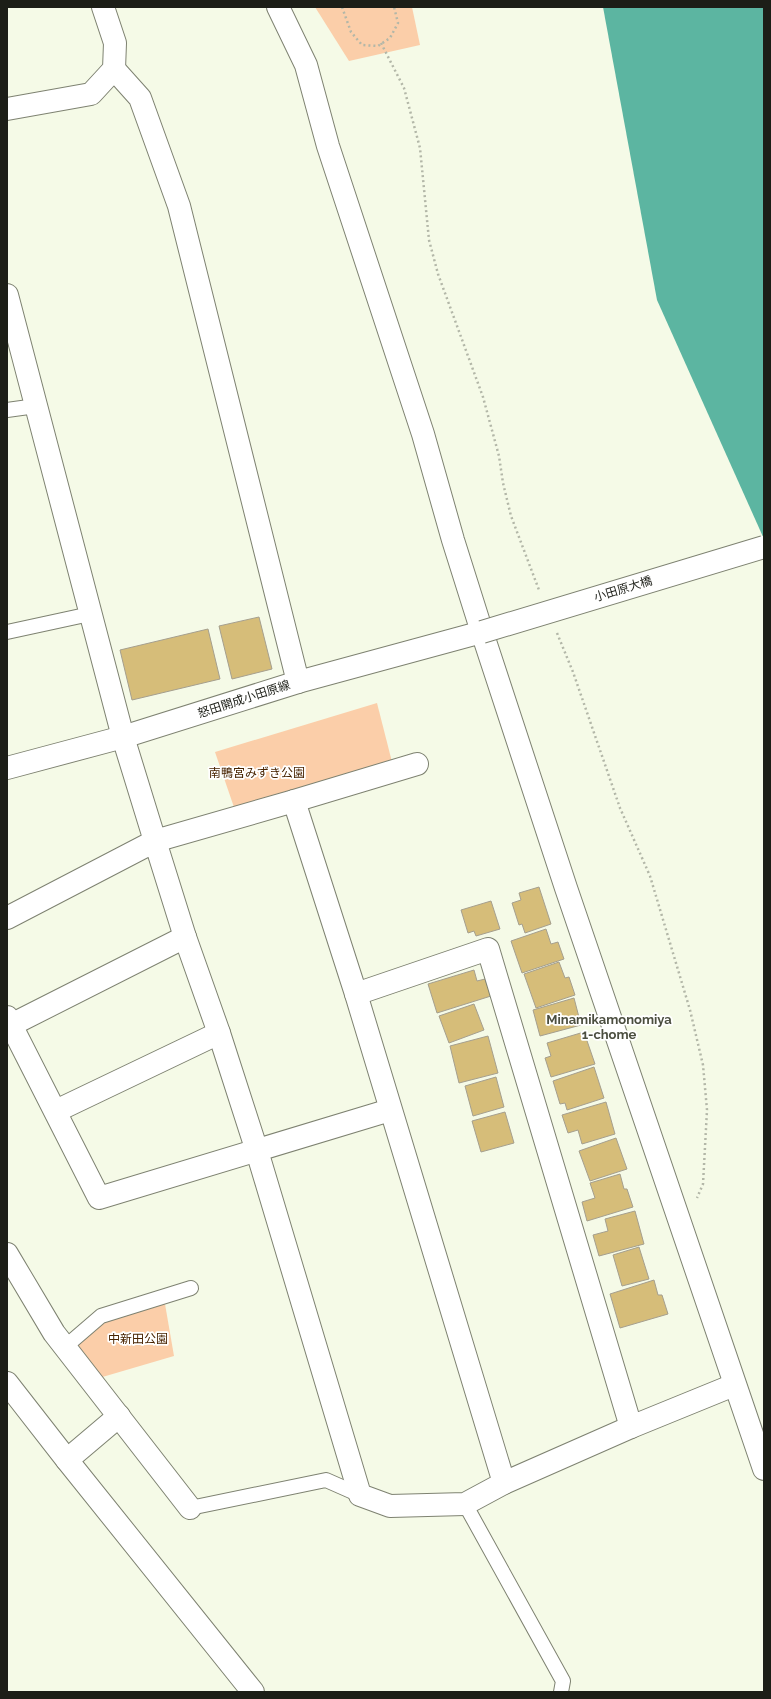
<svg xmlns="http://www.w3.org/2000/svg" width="771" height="1699" font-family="Raleway,'Noto Sans JP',sans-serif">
  <rect width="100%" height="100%" fill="#f5fae7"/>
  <g fill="#fbcea9">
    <polygon points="315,7 412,7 420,45 349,61"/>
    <polygon points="377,703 392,762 236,813 215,752"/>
    <polygon points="165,1304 174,1356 99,1378 74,1347 103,1323"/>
  </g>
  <polygon fill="#5cb5a1" points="603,7 764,7 764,539 657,300"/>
  <g fill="#d6bd79" stroke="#a59f8e">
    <polygon points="259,617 272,669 232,679 219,626"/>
    <polygon points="208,629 220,679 132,700 120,650"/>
    <polygon points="539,887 551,924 525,933 522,924 519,925 512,903 521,900 519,893"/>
    <polygon points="491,901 500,929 476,936 474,931 468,933 461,910"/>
    <polygon points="546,929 551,944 558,942 564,959 522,973 511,941"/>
    <polygon points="559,962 565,978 569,977 575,995 536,1008 524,974"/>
    <polygon points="474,970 477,981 485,979 491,996 437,1013 428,984"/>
    <polygon points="574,998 581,1025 540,1036 533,1010"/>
    <polygon points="474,1004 484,1030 449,1043 439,1016"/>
    <polygon points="584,1032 595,1064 551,1077 545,1058 551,1056 547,1043"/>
    <polygon points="488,1036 498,1073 459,1083 450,1046"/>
    <polygon points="594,1067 604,1098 567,1110 565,1103 560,1104 553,1081"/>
    <polygon points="496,1077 504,1107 473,1116 465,1086"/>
    <polygon points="606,1102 615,1134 582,1144 578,1130 568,1133 562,1115"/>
    <polygon points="505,1112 514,1143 481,1152 472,1121"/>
    <polygon points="616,1138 627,1169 590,1181 579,1151"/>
    <polygon points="620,1174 624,1189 627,1189 633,1207 587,1221 582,1202 595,1198 590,1183"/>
    <polygon points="635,1211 644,1244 599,1256 593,1235 608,1231 605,1219"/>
    <polygon points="639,1247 649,1279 622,1286 613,1255"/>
    <polygon points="654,1280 658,1295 662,1295 668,1314 620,1328 610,1294"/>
  </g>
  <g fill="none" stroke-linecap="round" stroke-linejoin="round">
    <g stroke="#7e8271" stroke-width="16">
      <g id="service">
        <polyline points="7,410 36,406"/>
        <polyline points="7,632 90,614"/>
        <polyline points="65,1347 101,1316 191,1288"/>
        <polyline points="465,1504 563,1681 561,1692"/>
        <polyline points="190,1508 326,1480 360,1495"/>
      </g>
    </g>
    <g stroke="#7e8271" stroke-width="24">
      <g id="minor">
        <polyline points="278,7 306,65 328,146 423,434 453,540 482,632 566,888 764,1469"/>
        <polyline points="114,69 140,98 179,206 298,682"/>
        <polyline points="7,109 91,94 114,69 115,43 103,7"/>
        <polyline points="7,295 123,737 155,841 294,801 356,994 504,1483 465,1504 390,1506 360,1495 257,1151 219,1033 185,937 155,841 7,918"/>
        <polyline points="294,801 417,764"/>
        <polyline points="356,994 488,949 631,1427 734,1385"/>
        <polyline points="7,1017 99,1198 390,1110"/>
        <polyline points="11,1025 185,937"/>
        <polyline points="56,1111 219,1033"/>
        <polyline points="7,1254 54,1333 190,1508"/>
        <polyline points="7,1383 67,1460 253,1692"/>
        <polyline points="67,1460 119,1416"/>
        <polyline points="504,1483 631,1427"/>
      </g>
    </g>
    <g stroke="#7e8271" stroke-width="24">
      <polyline id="secondary" points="7,768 123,737 298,682 482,632"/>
    </g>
    <g stroke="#b3b7a8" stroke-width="2.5" stroke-dasharray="2 3" stroke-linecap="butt">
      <polyline points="342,7 351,32 362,45 378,46 390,38 398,23 394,7"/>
      <polyline points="381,43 404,88 420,148 429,240 438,274 483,397 499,456 503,483 511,516 539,590"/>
      <polyline points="557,633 573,672 620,808 650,876 690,1010 703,1065 707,1110 703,1184 697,1198"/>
    </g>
    <use href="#service" stroke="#fff" stroke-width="14"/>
    <use href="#minor" stroke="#fff" stroke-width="22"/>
    <use href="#secondary" stroke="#fff" stroke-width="22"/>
    <g stroke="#7e8271" stroke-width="24" stroke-linecap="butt">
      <polyline id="secondary-bridge" points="482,632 764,547"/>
    </g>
    <use href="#secondary-bridge" stroke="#fff" stroke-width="22"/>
  </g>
  <g text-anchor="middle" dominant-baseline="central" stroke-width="3.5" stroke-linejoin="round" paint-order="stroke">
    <g font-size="12" fill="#1c1e17" stroke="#fff">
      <text transform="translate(623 589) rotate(-17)">小田原大橋</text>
      <text transform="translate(244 699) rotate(-18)">怒田開成小田原線</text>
    </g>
    <g font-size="12" fill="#472300" stroke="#fff">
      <text x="257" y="773">南鴨宮みずき公園</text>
      <text x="138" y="1339">中新田公園</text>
    </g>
    <g font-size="13" font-weight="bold" fill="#4b4e3f" stroke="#fff">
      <text x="609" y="1019">Minamikamonomiya<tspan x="609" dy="15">1-chome</tspan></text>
    </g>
  </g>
  <rect width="771" height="1699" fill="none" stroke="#1c1e17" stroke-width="16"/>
</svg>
